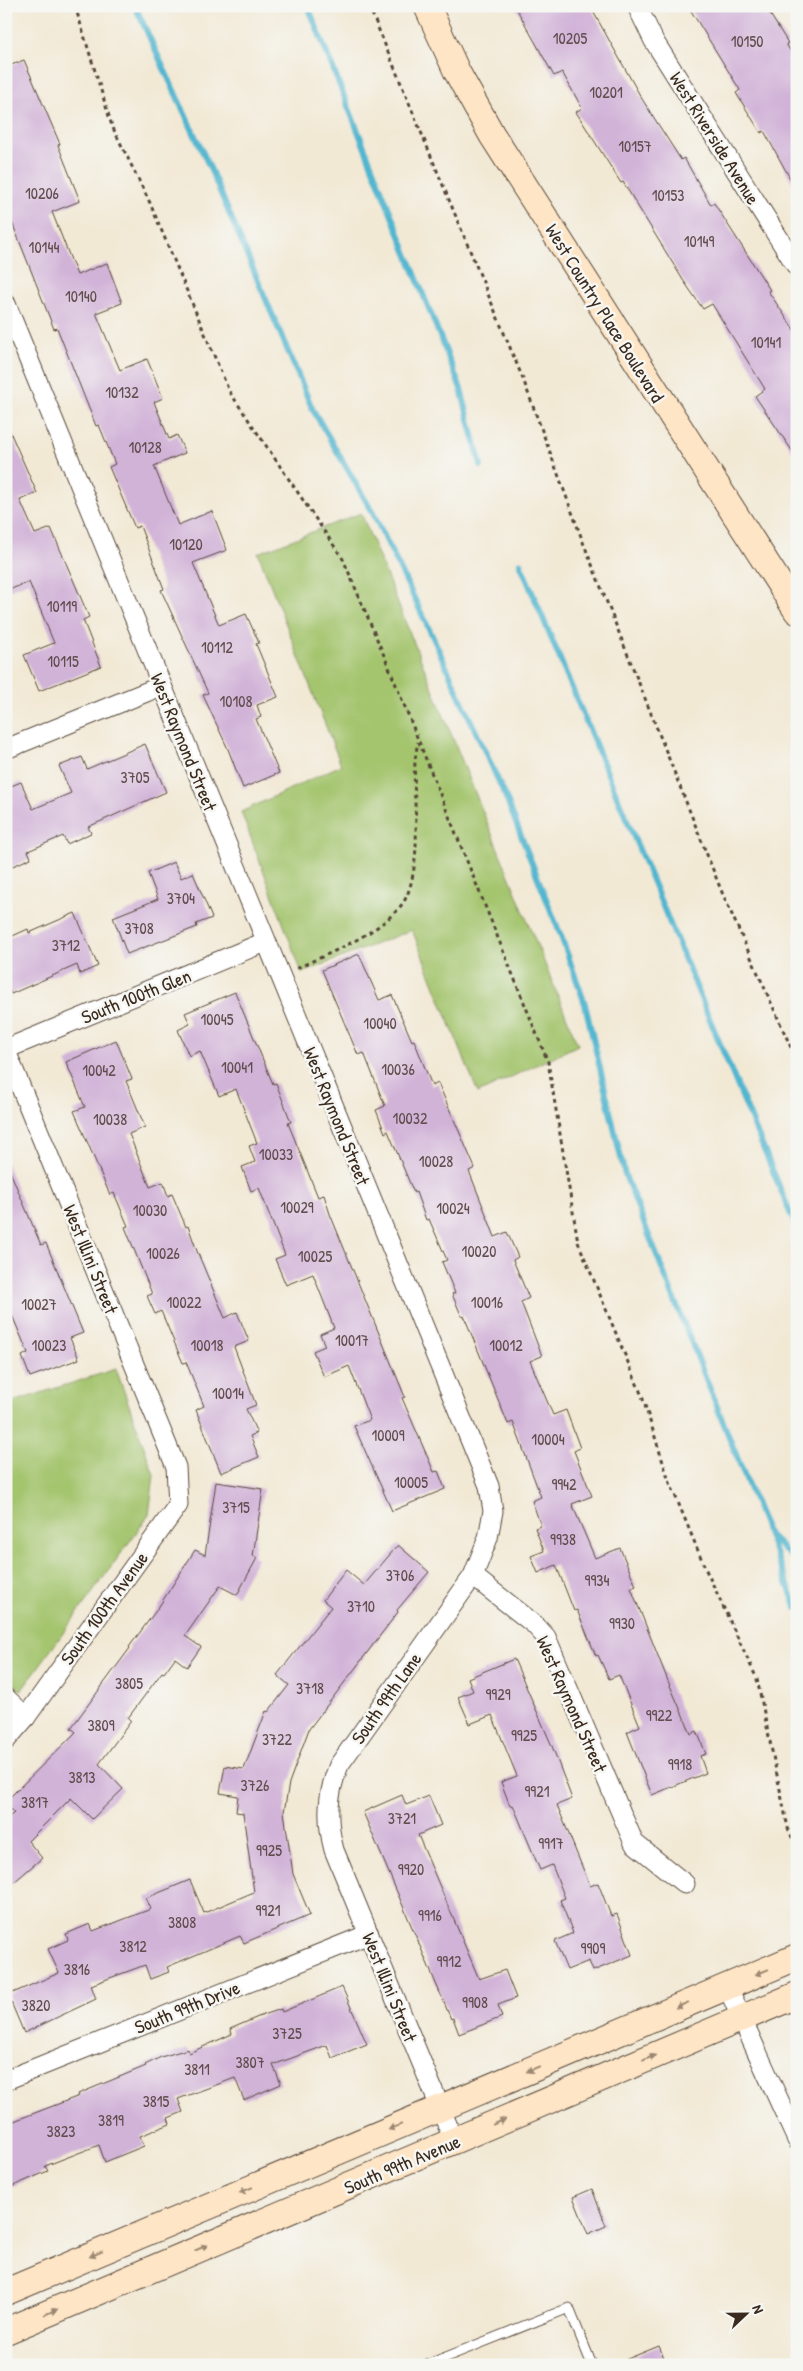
<svg xmlns="http://www.w3.org/2000/svg" width="803" height="2371" font-family="'Patrick Hand',sans-serif">
  <rect width="100%" height="100%" fill="#f6f6f2"/>
  <filter id="ink" filterUnits="userSpaceOnUse"><feTurbulence type="fractalNoise" baseFrequency=".02" numOctaves="2"/><feDisplacementMap in="SourceGraphic" scale="10" xChannelSelector="R" yChannelSelector="G"/><feConvolveMatrix kernelMatrix="1 2 1 2 8 2 1 2 1" color-interpolation-filters="sRGB"/></filter>
  <filter id="wash" filterUnits="userSpaceOnUse"><feTurbulence type="fractalNoise" baseFrequency=".0096" numOctaves="4" result="noise"/><feDisplacementMap in="SourceGraphic" scale="20" xChannelSelector="R" yChannelSelector="G"/><feGaussianBlur stdDeviation="1.12" result="paint"/><feColorMatrix in="noise" values="0 0 0 0 0 0 0 0 0 0 0 0 0 0 0 0 0 1.4 0 .05"/><feComposite in="paint" operator="in"/></filter>
  <g filter="url(#wash)">
    <rect width="100%" height="100%" fill="#f2e9d5"/>
    <g fill="#a4c56e" stroke="#707846">
      <polygon points="361,513 578,1045 478,1093 412,930 302,973 241,812 341,765 258,553"/>
      <polygon points="116,1369 154,1475 149,1515 21,1691 6,1675 6,1404"/>
    </g>
    <g fill="none" stroke-linecap="round" stroke-linejoin="round">
      <g stroke="#51b6cf" stroke-width="6">
        <polyline points="135,6 210,168 313,410 373,513 430,631 504,793 561,936 585,1004 625,1175 797,1608"/>
        <polyline points="308,6 461,389 481,466"/>
        <polyline points="520,563 797,1229"/>
        <polyline points="769,1535 797,1562"/>
      </g>
    </g>
    <g id="blocks">
      <g fill="#d1b3d8">
        <polygon points="515,6 590,6 642,99 681,160 684,158 711,205 714,203 770,290 768,291 797,334 797,458 755,396 765,389 712,304 703,309 683,280 623,182 621,183 576,112 582,108 562,72 554,76"/>
        <polygon points="688,6 765,6 788,43 786,44 797,61 797,191 764,131 761,133 736,93 740,90"/>
        <polygon points="24,60 60,144 58,145 80,201 52,212 77,275 107,263 122,303 96,313 120,370 147,359 163,398 154,402 169,439 177,435 185,453 154,466 178,525 212,511 227,550 193,563 219,625 246,614 259,643 256,644 278,697 257,705 261,717 256,719 279,773 243,788 228,749 203,695 208,693 161,590 164,589 140,526 135,528 109,467 115,464 99,425 96,426 57,328 54,329 6,207 6,67"/>
        <polygon points="7,425 37,493 20,500 35,534 51,528 89,617 83,620 101,666 39,691 24,655 54,643 29,582 6,591"/>
        <polygon points="145,744 166,792 88,827 91,833 67,844 63,836 28,851 31,858 6,869 6,788 21,782 33,809 71,793 59,766 82,757 87,769"/>
        <polygon points="174,862 181,878 193,873 212,918 196,924 197,927 127,954 113,917 158,899 148,873"/>
        <polygon points="75,913 98,966 80,974 77,965 11,994 6,984 6,939 28,929 29,933"/>
        <polygon points="359,954 379,1000 392,995 412,1041 414,1040 432,1086 438,1083 475,1168 469,1171 495,1237 507,1232 518,1257 513,1260 529,1298 521,1302 542,1356 530,1361 553,1415 566,1410 580,1448 574,1451 592,1496 572,1504 595,1558 620,1548 636,1586 631,1588 668,1681 691,1734 697,1731 706,1754 700,1756 706,1773 652,1795 627,1732 640,1726 619,1675 609,1679 598,1655 596,1656 577,1610 574,1611 556,1565 538,1573 531,1556 544,1551 535,1528 541,1526 532,1501 541,1497 513,1422 508,1424 464,1316 462,1317 452,1294 455,1293 442,1262 447,1260 429,1219 426,1220 416,1192 414,1193 388,1131 385,1133 376,1110 385,1106 364,1053 358,1055 322,970"/>
        <polygon points="235,992 273,1084 276,1083 291,1122 288,1123 318,1197 324,1195 330,1214 405,1397 402,1398 434,1472 438,1471 445,1489 392,1511 354,1426 370,1420 349,1366 324,1377 313,1351 325,1346 320,1334 334,1328 313,1274 286,1285 275,1259 285,1255 259,1188 251,1191 242,1167 255,1162 249,1146 257,1143 236,1089 219,1096 200,1051 189,1056 178,1030 190,1024 185,1013"/>
        <polygon points="116,1040 132,1079 126,1081 145,1127 129,1134 150,1187 163,1182 168,1196 172,1194 186,1227 188,1226 197,1251 225,1318 237,1312 249,1341 234,1347 256,1405 246,1409 257,1433 250,1436 259,1457 221,1473 196,1410 204,1406 186,1362 183,1363 161,1311 155,1314 147,1296 152,1294 125,1227 128,1226 114,1193 110,1195 74,1111 85,1107 66,1062"/>
        <polygon points="6,1162 41,1245 46,1243 83,1333 70,1338 79,1359 30,1377 22,1356 28,1353 6,1301"/>
        <polygon points="216,1482 263,1489 253,1556 257,1558 237,1595 220,1586 185,1636 201,1647 187,1667 175,1658 164,1673 162,1672 128,1718 131,1721 99,1764 123,1789 92,1819 71,1798 28,1841 42,1858 6,1889 6,1819 14,1813 6,1805 6,1801 76,1732 71,1728 130,1648 129,1647 158,1608 195,1550 205,1555"/>
        <polygon points="398,1545 429,1572 397,1610 398,1612 309,1729 289,1783 284,1812 293,1874 310,1915 244,1943 240,1936 167,1967 169,1972 150,1979 145,1965 91,1985 96,1999 24,2033 8,1995 59,1973 48,1949 68,1940 66,1934 90,1924 93,1931 151,1909 146,1898 190,1880 204,1913 254,1892 243,1813 236,1812 238,1796 220,1793 225,1766 244,1769 266,1711 268,1712 289,1685 277,1675 331,1607 323,1600 346,1570 364,1585"/>
        <polygon points="514,1659 552,1746 572,1799 557,1805 590,1886 598,1883 611,1916 617,1914 632,1955 593,1971 589,1961 567,1970 555,1941 573,1933 560,1900 565,1898 552,1865 540,1870 513,1805 510,1806 501,1782 517,1776 492,1715 470,1724 458,1697 473,1691 468,1678"/>
        <polygon points="402,1795 406,1805 429,1796 441,1825 418,1835 479,1979 505,1970 516,1998 498,2005 502,2017 459,2034 453,2018 451,2019 363,1812"/>
        <polygon points="342,1987 367,2044 332,2058 327,2045 273,2065 281,2084 244,2100 235,2078 178,2099 183,2112 168,2118 170,2124 140,2136 144,2146 105,2162 99,2145 45,2166 48,2171 6,2189 6,2124 79,2096 78,2094 146,2066 145,2065 161,2057 188,2049 189,2053 232,2034 230,2029 258,2017 281,2009 282,2012"/>
        <polygon points="592,2189 606,2226 588,2234 573,2197"/>
        <polygon points="659,2346 667,2365 615,2365 615,2364"/>
      </g>
    </g>
  </g>
  <g filter="url(#ink)">
    <use href="#blocks" fill-opacity="0" stroke="#564739" stroke-width="1"/>
    <g fill="none" stroke-linecap="round" stroke-linejoin="round">
      <g stroke="#564739" stroke-width="11">
        <polyline id="lane" points="426,2365 569,2308 592,2365"/>
      </g>
      <g stroke="#564739" stroke-width="21">
        <g id="street">
          <polyline points="637,6 654,41 797,267"/>
          <path d="M6,304L489,1486L493,1511L488,1538L473,1576L339,1765C327,1794 326,1820 334,1850L454,2141"/>
          <polyline points="6,749 161,686"/>
          <polyline points="6,1049 265,942"/>
          <polyline points="6,1051 176,1467 178,1505 26,1717 6,1740"/>
          <polyline points="473,1576 534,1624 546,1637 634,1843 685,1884"/>
          <polyline points="6,1698 26,1717"/>
          <polyline points="727,1986 797,2140"/>
          <polyline points="6,2080 369,1934"/>
        </g>
      </g>
      <g stroke="#564739" stroke-width="28">
        <g id="secondary">
          <polyline points="427,6 457,72 492,135 797,611"/>
          <polyline points="6,2292 797,1957"/>
          <polyline points="6,2331 797,1995"/>
        </g>
      </g>
      <g stroke="#564739" stroke-width="3" stroke-dasharray="4 4" stroke-linecap="butt">
        <polyline points="75,6 112,126 150,203 229,391 343,559 388,665 548,1062 578,1242 642,1396 668,1478 706,1570 757,1679 788,1828 797,1849"/>
        <polyline points="369,6 523,379 583,542 721,890 797,1061"/>
        <path d="M297,968C330,953 381,933 403,903C415,885 417,846 416,825C415,797 412,769 418,742"/>
      </g>
      <use href="#lane" stroke="#fff" stroke-width="9"/>
      <use href="#street" stroke="#fff" stroke-width="19"/>
      <use href="#secondary" stroke="#fee5c5" stroke-width="26"/>
    </g>
    <defs><path id="oneway-solid" d="M-6-.8H1V-3.2L6.5 0L1 3.2V.8H-6Z" transform="scale(1.25)"/></defs>
    <g fill="#9c8872">
      <use href="#oneway-solid" transform="translate(762 1972) rotate(157)"/>
      <use href="#oneway-solid" transform="translate(682 2005) rotate(157)"/>
      <use href="#oneway-solid" transform="translate(649 2058) rotate(-23)"/>
      <use href="#oneway-solid" transform="translate(533 2069) rotate(157)"/>
      <use href="#oneway-solid" transform="translate(499 2122) rotate(-23)"/>
      <use href="#oneway-solid" transform="translate(395 2127) rotate(157)"/>
      <use href="#oneway-solid" transform="translate(246 2190) rotate(157)"/>
      <use href="#oneway-solid" transform="translate(201 2248) rotate(-23)"/>
      <use href="#oneway-solid" transform="translate(96 2254) rotate(157)"/>
      <use href="#oneway-solid" transform="translate(51 2312) rotate(-23)"/>
    </g>
  </g>
  <g text-anchor="middle" dominant-baseline="central" stroke-width="5" stroke-linejoin="round" paint-order="stroke">
    <g font-size="16" fill="#604c4c">
      <text x="570" y="38">10205</text>
      <text x="747" y="41">10150</text>
      <text x="606" y="92">10201</text>
      <text x="635" y="146">10157</text>
      <text x="42" y="193">10206</text>
      <text x="668" y="195">10153</text>
      <text x="699" y="241">10149</text>
      <text x="44" y="247">10144</text>
      <text x="81" y="296">10140</text>
      <text x="766" y="342">10141</text>
      <text x="122" y="392">10132</text>
      <text x="145" y="447">10128</text>
      <text x="186" y="544">10120</text>
      <text x="62" y="606">10119</text>
      <text x="217" y="647">10112</text>
      <text x="63" y="661">10115</text>
      <text x="236" y="701">10108</text>
      <text x="135" y="777">3705</text>
      <text x="181" y="898">3704</text>
      <text x="139" y="928">3708</text>
      <text x="66" y="945">3712</text>
      <text x="217" y="1019">10045</text>
      <text x="380" y="1023">10040</text>
      <text x="237" y="1067">10041</text>
      <text x="398" y="1069">10036</text>
      <text x="99" y="1070">10042</text>
      <text x="410" y="1118">10032</text>
      <text x="110" y="1119">10038</text>
      <text x="276" y="1154">10033</text>
      <text x="436" y="1161">10028</text>
      <text x="297" y="1207">10029</text>
      <text x="453" y="1208">10024</text>
      <text x="150" y="1210">10030</text>
      <text x="479" y="1251">10020</text>
      <text x="163" y="1253">10026</text>
      <text x="315" y="1256">10025</text>
      <text x="184" y="1302">10022</text>
      <text x="487" y="1302">10016</text>
      <text x="39" y="1304">10027</text>
      <text x="352" y="1340">10017</text>
      <text x="49" y="1345">10023</text>
      <text x="207" y="1345">10018</text>
      <text x="506" y="1345">10012</text>
      <text x="228" y="1393">10014</text>
      <text x="388" y="1435">10009</text>
      <text x="548" y="1439">10004</text>
      <text x="411" y="1482">10005</text>
      <text x="564" y="1484">9942</text>
      <text x="236" y="1507">3715</text>
      <text x="563" y="1539">9938</text>
      <text x="400" y="1575">3706</text>
      <text x="597" y="1580">9934</text>
      <text x="361" y="1606">3710</text>
      <text x="622" y="1623">9930</text>
      <text x="129" y="1683">3805</text>
      <text x="310" y="1688">3718</text>
      <text x="498" y="1694">9929</text>
      <text x="659" y="1715">9922</text>
      <text x="101" y="1725">3809</text>
      <text x="524" y="1735">9925</text>
      <text x="277" y="1739">3722</text>
      <text x="680" y="1764">9918</text>
      <text x="82" y="1777">3813</text>
      <text x="255" y="1785">3726</text>
      <text x="537" y="1791">9921</text>
      <text x="35" y="1802">3817</text>
      <text x="402" y="1818">3721</text>
      <text x="551" y="1843">9917</text>
      <text x="269" y="1850">9925</text>
      <text x="411" y="1869">9920</text>
      <text x="268" y="1910">9921</text>
      <text x="430" y="1915">9916</text>
      <text x="182" y="1922">3808</text>
      <text x="133" y="1946">3812</text>
      <text x="593" y="1948">9909</text>
      <text x="449" y="1961">9912</text>
      <text x="77" y="1969">3816</text>
      <text x="475" y="2002">9908</text>
      <text x="36" y="2005">3820</text>
      <text x="287" y="2033">3725</text>
      <text x="250" y="2062">3807</text>
      <text x="197" y="2069">3811</text>
      <text x="156" y="2101">3815</text>
      <text x="111" y="2120">3819</text>
      <text x="61" y="2131">3823</text>
    </g>
    <g font-size="19" fill="#3b2a1e" stroke="#f6f6f2">
      <text transform="translate(715 138) rotate(58)">West Riverside Avenue</text>
      <text transform="translate(605 313) rotate(58)">West Country Place Boulevard</text>
      <text transform="translate(184 742) rotate(68)">West Raymond Street</text>
      <text transform="translate(136 996) rotate(-22)">South 100th Glen</text>
      <text transform="translate(337 1116) rotate(68)">West Raymond Street</text>
      <text transform="translate(91 1259) rotate(68)">West Illini Street</text>
      <text transform="translate(104 1608) rotate(-54)">South 100th Avenue</text>
      <text transform="translate(386 1698) rotate(-55)">South 99th Lane</text>
      <text transform="translate(572 1704) rotate(66)">West Raymond Street</text>
      <text transform="translate(390 1987) rotate(68)">West Illini Street</text>
      <text transform="translate(187 2007) rotate(-22)">South 99th Drive</text>
      <text transform="translate(402 2164) rotate(-23)">South 99th Avenue</text>
    </g>
  </g>
  <rect width="803" height="2371" fill="none" stroke="#f6f6f2" stroke-width="25"/>
  <g transform="translate(746 2314) rotate(68)" stroke="#f6f6f2" stroke-width="4" paint-order="stroke">
  <path d="M0-4L9 19L0 12L-9 19Z" fill="#3b2a1e"/>
  <text y="-8" font-size="14" font-weight="bold" text-anchor="middle" fill="#3b2a1e">N</text>
  </g>
</svg>
